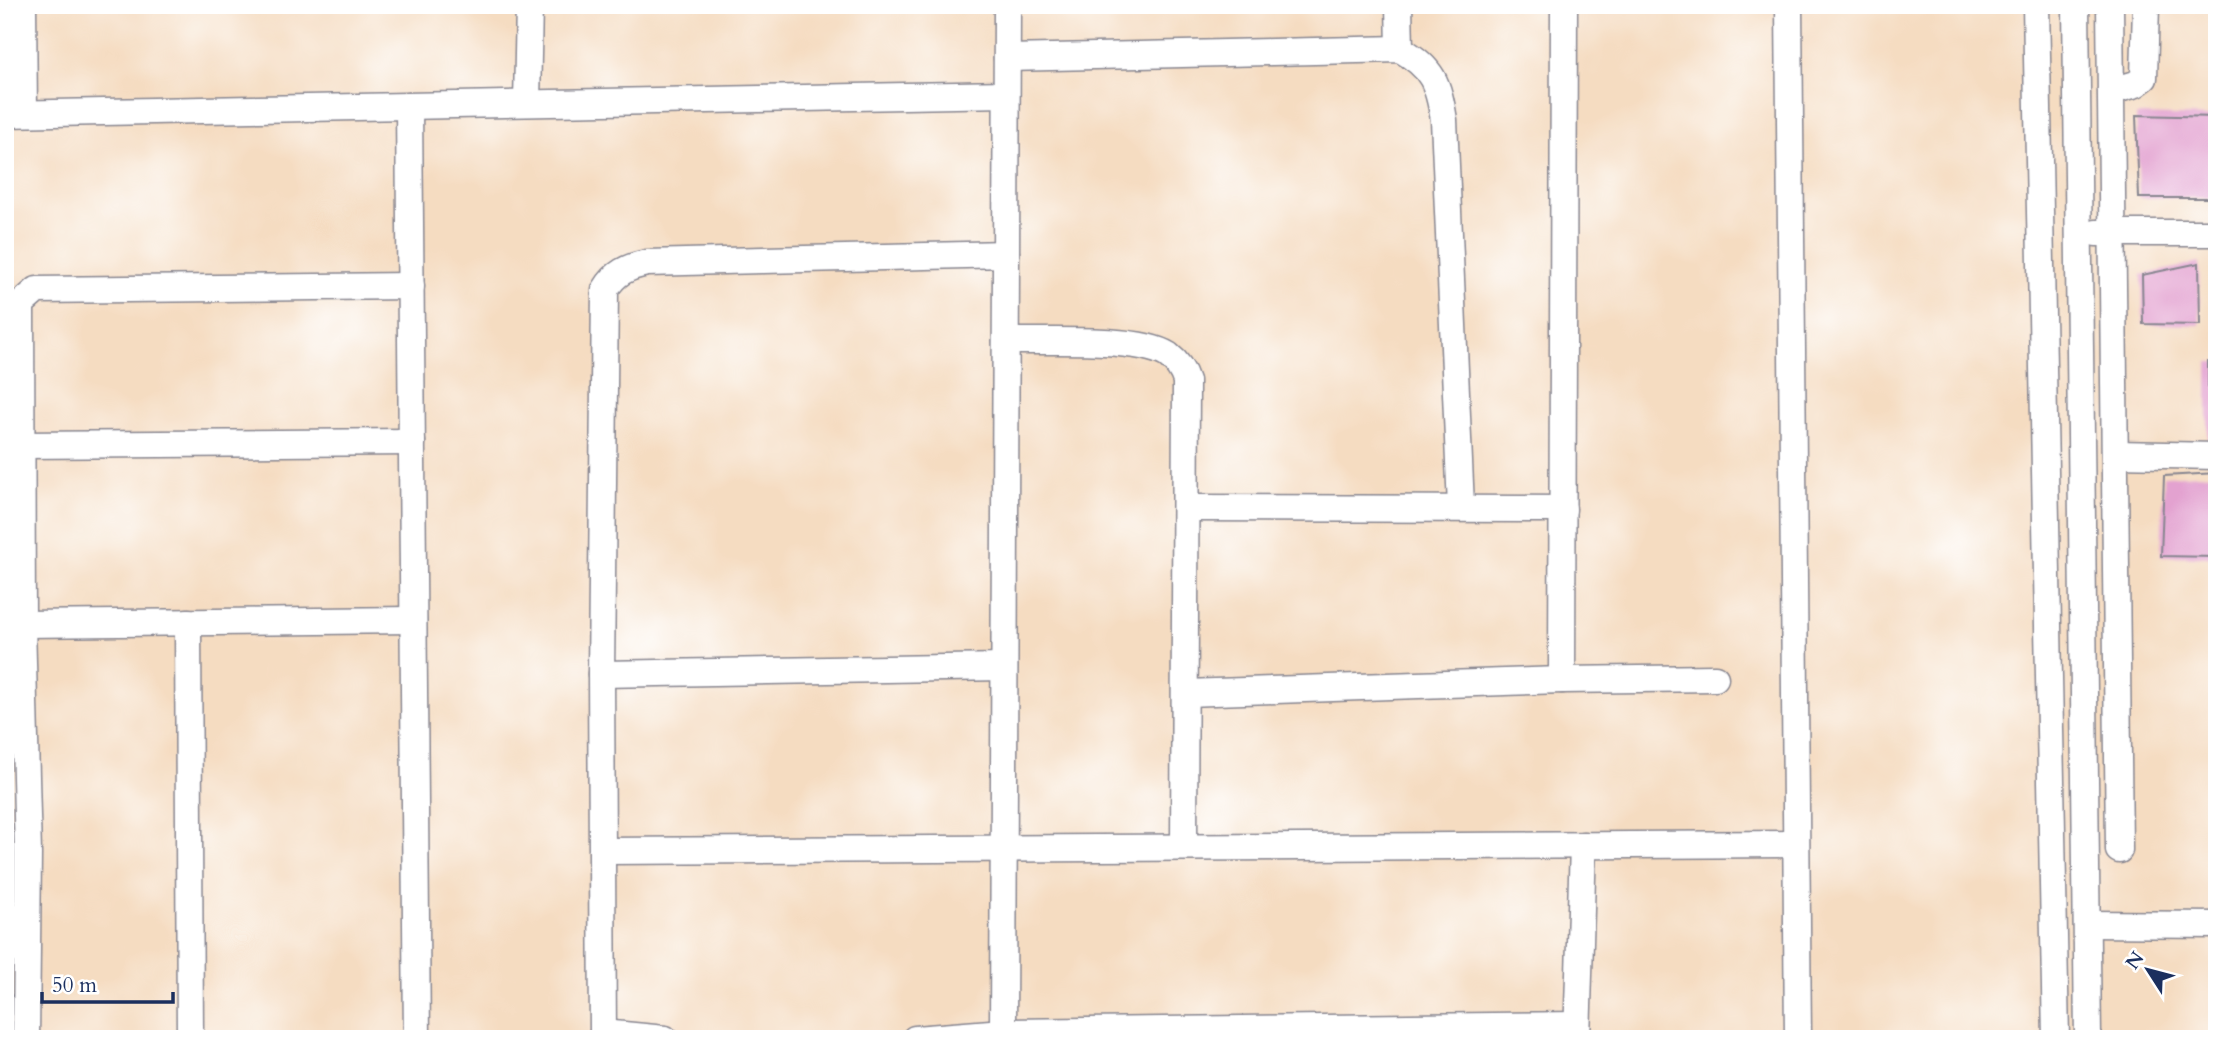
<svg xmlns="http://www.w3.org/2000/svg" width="2222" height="1044" font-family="Cardo,serif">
  <rect width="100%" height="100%" fill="#fff"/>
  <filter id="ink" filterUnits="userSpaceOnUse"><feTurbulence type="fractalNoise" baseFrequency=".0143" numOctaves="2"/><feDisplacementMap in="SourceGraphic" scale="14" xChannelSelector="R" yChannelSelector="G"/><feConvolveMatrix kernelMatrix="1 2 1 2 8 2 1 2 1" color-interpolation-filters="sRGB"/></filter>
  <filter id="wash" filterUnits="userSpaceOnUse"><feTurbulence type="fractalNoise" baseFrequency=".00686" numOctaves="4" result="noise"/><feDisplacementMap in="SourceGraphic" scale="28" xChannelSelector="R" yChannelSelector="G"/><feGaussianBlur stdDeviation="1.57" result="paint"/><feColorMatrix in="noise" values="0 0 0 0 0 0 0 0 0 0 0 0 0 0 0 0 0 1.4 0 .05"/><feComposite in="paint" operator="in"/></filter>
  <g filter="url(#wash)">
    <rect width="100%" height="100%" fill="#f5dcc1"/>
    <g id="blocks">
      <g fill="#e3a2d0">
        <polygon points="2136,115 2217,117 2217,198 2139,198"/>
        <polygon points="2199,263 2200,325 2143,324 2142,275"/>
        <rect x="2214" y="264" width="3" height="60"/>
        <rect x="2208" y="362" width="9" height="82"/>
        <polygon points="2217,473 2217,557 2161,556 2164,476"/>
      </g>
    </g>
  </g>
  <g filter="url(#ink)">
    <use href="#blocks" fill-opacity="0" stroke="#888690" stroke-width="2"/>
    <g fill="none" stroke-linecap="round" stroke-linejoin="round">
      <g stroke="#888690" stroke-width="29">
        <g id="minor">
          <polyline points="23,5 24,113"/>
          <polyline points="1399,5 1400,49"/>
          <polyline points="1789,5 1798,1039"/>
          <polyline points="2036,5 2056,1039"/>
          <polyline points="2076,5 2088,1039"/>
          <polyline points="2110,5 2119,850"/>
          <path d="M1007,58L1400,49C1433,68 1438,83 1444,120L1461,507"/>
          <polyline points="2112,91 2136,84 2144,78 2146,5"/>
          <polyline points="527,103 529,5"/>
          <polyline points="409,106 417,1039"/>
          <polyline points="5,114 1006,94"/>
          <polyline points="2096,233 2217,233"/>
          <path d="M1006,341C1043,342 1138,336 1168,355C1177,362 1183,371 1186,381L1184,847"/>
          <polyline points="21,445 412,442"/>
          <polyline points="2116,454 2217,456"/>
          <polyline points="1187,508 1563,509"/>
          <polyline points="188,622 190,1039"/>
          <polyline points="22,624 413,620"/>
          <polyline points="601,674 1004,667"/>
          <polyline points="1562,680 1564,5"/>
          <polyline points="1186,693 1562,680 1715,678"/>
          <polyline points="603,851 1794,844"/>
          <polyline points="2087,924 2217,925"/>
          <polyline points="1003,1032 1007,5"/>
          <polyline points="603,1033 665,1039"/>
          <polyline points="26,1039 28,854 22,624 21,304 37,290 411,286"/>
          <path d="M603,1039L601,674L605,290C615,273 627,267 647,263L1006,254"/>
          <polyline points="915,1039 1003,1032 1577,1025"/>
          <polyline points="1577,1039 1583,845"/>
        </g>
      </g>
      <use href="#minor" stroke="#fff" stroke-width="26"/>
    </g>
  </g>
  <rect width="2222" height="1044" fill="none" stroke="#fff" stroke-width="28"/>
  <g transform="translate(2148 970) rotate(306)" stroke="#ffffff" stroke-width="5" paint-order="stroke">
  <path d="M0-5L12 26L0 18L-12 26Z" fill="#1b2f5e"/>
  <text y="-10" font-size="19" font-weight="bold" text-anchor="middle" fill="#1b2f5e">N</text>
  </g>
  <path d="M42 992v10h131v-10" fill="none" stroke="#1b2f5e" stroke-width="3.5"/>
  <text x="52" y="992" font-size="21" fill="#1b2f5e" stroke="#ffffff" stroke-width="5" paint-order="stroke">50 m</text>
</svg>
